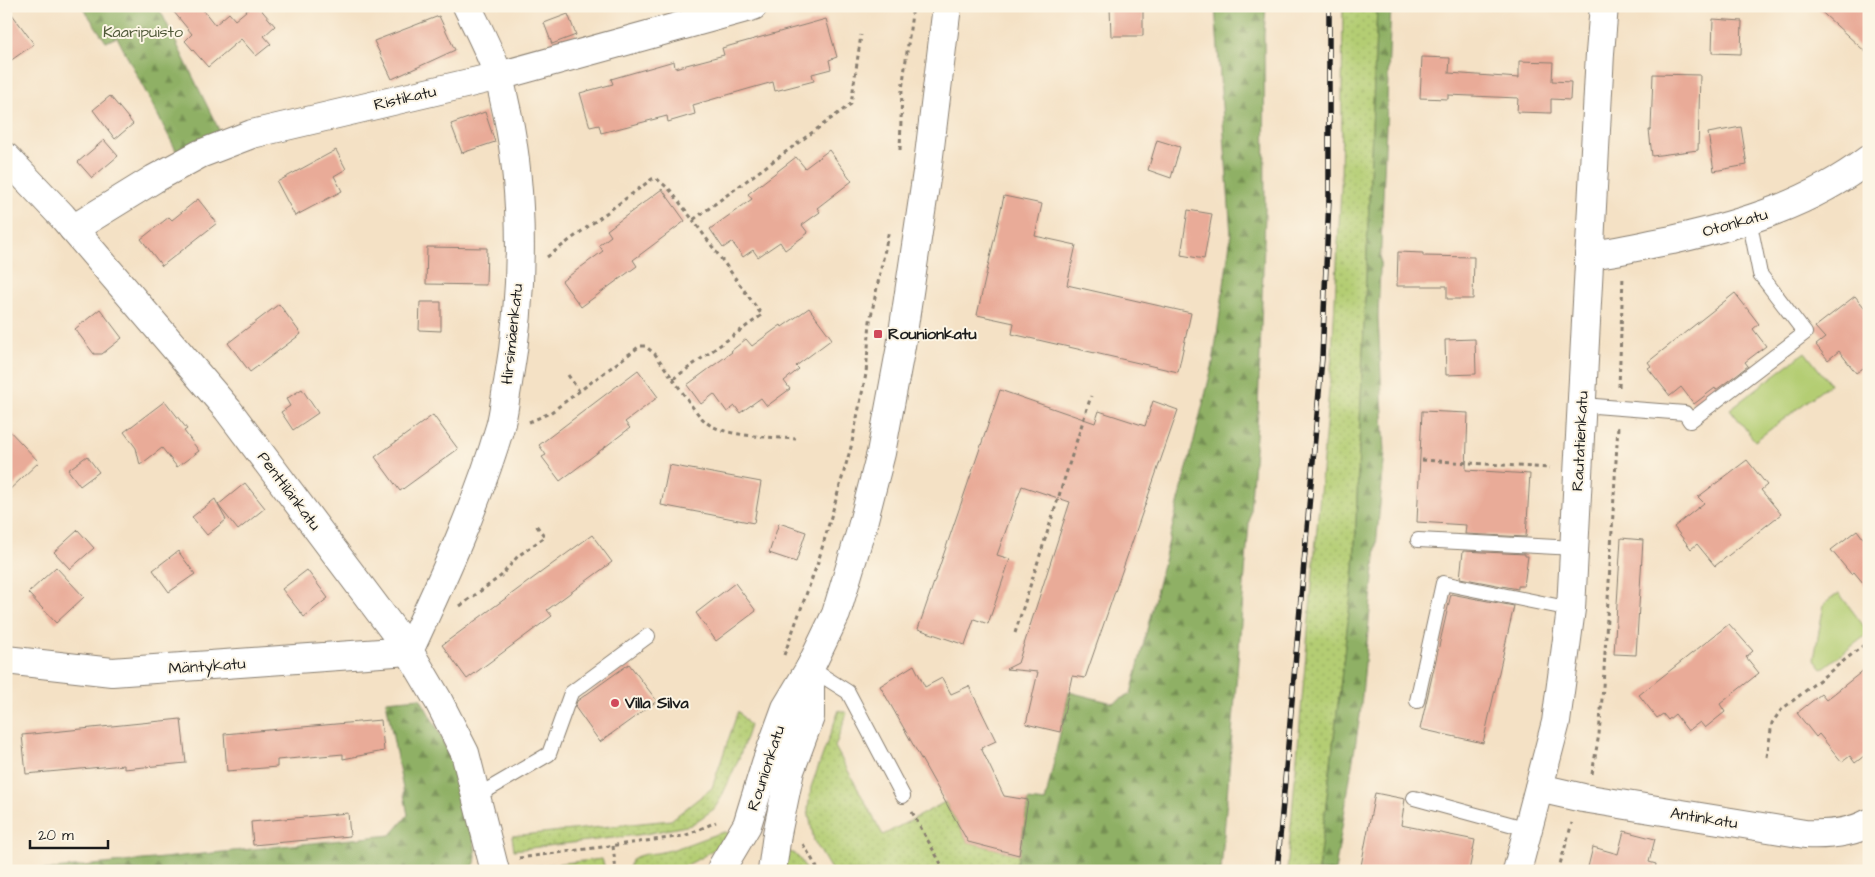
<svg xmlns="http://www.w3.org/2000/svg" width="1875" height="877" font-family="'Architects Daughter',sans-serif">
  <defs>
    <pattern id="grass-dots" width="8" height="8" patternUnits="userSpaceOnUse" patternTransform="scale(1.25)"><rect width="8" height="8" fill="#b4cd73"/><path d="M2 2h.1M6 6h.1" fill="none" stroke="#9aaf63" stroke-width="1.8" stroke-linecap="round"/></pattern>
    <pattern id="forest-firs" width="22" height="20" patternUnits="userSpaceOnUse" patternTransform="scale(1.25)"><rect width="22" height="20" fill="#8fb065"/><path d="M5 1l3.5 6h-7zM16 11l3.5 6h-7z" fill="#748e52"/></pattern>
  </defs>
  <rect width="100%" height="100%" fill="#fcf5e5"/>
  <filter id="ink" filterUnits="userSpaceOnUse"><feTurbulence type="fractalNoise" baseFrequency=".02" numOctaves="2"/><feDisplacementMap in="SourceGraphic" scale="10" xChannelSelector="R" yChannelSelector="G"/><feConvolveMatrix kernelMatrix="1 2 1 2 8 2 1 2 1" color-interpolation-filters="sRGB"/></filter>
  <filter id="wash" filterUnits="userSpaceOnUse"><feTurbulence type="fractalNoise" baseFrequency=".0096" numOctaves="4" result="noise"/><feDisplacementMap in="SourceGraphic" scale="20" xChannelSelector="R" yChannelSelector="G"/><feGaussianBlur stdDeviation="1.12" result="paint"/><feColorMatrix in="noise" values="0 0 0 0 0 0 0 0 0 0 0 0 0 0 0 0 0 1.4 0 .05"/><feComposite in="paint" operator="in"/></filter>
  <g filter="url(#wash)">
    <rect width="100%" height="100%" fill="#f4e1c5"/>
    <g fill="url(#grass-dots)" stroke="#687448">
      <polygon points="1343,6 1377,6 1354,571 1318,871 1287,871 1332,356 1341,188"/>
      <polygon points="839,710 847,713 835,747 883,835 945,802 968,842 1019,855 1016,864 1021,871 832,871 814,841 808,810 811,787"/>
      <polygon points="738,711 750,726 739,758 721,798 714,809 691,825 645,834 514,850 512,836 671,820 712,788"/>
      <path d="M724,832L731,833C721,848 685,869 668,871C655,872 641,871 628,871L631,860C639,854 647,854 657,853C681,849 701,838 724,832Z"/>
      <path d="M786,851C799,854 801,860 806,871H785Z"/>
      <polygon points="602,859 606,871 518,871 517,868"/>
    </g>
    <g fill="url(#forest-firs)" stroke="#566640">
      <polygon points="82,6 156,6 162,14 222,136 178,154 117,37 106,42"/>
      <polygon points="1215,6 1266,6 1264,34 1265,214 1258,412 1221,871 1021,871 1016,864 1019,855 1028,800 1045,802 1069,692 1113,703 1131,694 1213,363 1231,235"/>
      <polygon points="1377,6 1391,6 1378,318 1385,452 1360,716 1335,871 1318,871 1354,571"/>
      <polygon points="420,698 438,730 459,778 474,839 476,856 475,863 470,871 34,871 391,835 408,815 386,701"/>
    </g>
    <g fill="#b4cd73" stroke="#687448">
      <polygon points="1805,352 1830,384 1755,441 1730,409"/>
      <polygon points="1839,593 1869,633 1822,669 1814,659 1824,604"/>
    </g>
    <g id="blocks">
      <g fill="#e9ab98">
        <polygon points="6,6 34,44 6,64"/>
        <polygon points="169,6 200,6 215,25 229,13 235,20 252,6 258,6 275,26 264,36 271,44 256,56 241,39 208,67 185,41 192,34"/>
        <polygon points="1815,6 1869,6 1869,55"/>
        <polygon points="1110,7 1143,7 1143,36 1111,36"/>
        <polygon points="568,14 576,35 552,44 544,23"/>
        <polygon points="439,16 455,50 392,79 374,41"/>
        <polygon points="826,19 837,57 829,60 831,69 812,74 814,81 775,91 773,82 748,89 693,105 695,114 668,122 667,116 601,133 599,125 590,127 580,93 613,84 611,79 674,61 675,68 724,55 722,48"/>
        <polygon points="1713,19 1742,21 1741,54 1712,53"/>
        <polygon points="1422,57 1450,58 1449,73 1519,78 1519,61 1553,62 1552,81 1571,82 1570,100 1551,99 1551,113 1517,112 1518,98 1448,95 1448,99 1420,98"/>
        <polygon points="1653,74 1700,75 1698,150 1652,156 1649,130 1651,130"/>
        <polygon points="110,96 133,124 115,139 93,110"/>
        <polygon points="485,112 495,142 462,153 451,124"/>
        <polygon points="1741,127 1747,165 1714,171 1708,133"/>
        <polygon points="104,140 118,156 92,178 78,162"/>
        <polygon points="1157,140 1180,147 1171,178 1148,170"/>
        <polygon points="336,150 346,169 334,176 342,191 295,216 277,182"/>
        <polygon points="829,150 852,181 817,208 820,212 802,225 808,233 785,250 780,242 758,257 753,250 743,257 732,242 723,248 710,229 752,199 748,194 796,157 805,168"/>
        <polygon points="662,189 685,221 633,260 637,266 581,307 562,281 603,251 599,245 611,236 607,230"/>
        <polygon points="1004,196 1042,204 1035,236 1076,245 1067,285 1191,313 1178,372 1012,334 1014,323 977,315"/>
        <polygon points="198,199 217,223 162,266 141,239 169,217 172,220"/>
        <polygon points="1188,210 1212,214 1204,259 1181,255"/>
        <polygon points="427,247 487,248 486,285 426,284"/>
        <polygon points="1398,252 1423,253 1423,256 1474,257 1473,299 1447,299 1447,286 1397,286"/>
        <polygon points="1735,293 1759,324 1753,329 1766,346 1745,362 1748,366 1716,390 1715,388 1694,404 1681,387 1670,396 1648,368 1651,366 1648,362"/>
        <polygon points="1855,296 1869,313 1869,364 1856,373 1839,351 1828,360 1816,345 1825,338 1815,327"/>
        <polygon points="420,302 441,302 441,331 419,330"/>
        <polygon points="279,304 301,334 250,372 228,343"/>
        <polygon points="809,308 832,339 796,366 799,369 784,381 790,389 767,406 761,398 740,413 735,406 727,412 714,394 701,404 687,385 732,352 731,351 746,339 752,346 781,325 782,327"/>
        <polygon points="100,309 122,338 102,354 94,354 75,329"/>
        <polygon points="1475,339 1476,374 1446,375 1445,340"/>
        <polygon points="638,370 658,397 625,422 630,428 560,481 542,457 546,455 539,445"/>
        <polygon points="302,389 318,413 293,430 281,412 290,406 286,399"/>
        <polygon points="1000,390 1095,423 1099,411 1145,426 1153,401 1178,410 1085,678 1072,676 1060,732 1026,724 1038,672 1006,669 1018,663 1070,502 1022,486 997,555 1010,559 988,624 974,619 965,645 918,629"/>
        <polygon points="165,401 187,429 184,431 199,451 177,467 162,448 140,465 136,448 124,432"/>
        <polygon points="1422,411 1468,413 1466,470 1530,474 1526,537 1465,534 1466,525 1417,522"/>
        <polygon points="433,415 458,449 400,491 375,457"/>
        <polygon points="6,427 39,462 6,493"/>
        <polygon points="87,456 99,472 80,486 68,470"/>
        <polygon points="1747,460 1767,485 1761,490 1781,514 1715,566 1697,544 1691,549 1674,527 1704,503 1698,497"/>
        <polygon points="669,465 761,482 754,523 661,505"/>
        <polygon points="245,483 265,508 238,530 218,505 226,520 207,535 192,517 215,499 218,505"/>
        <polygon points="779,523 806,532 796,562 769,553"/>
        <polygon points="78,530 94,548 70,569 54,552"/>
        <polygon points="1857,530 1869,546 1869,590 1854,572 1851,574 1831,550"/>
        <polygon points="592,535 612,562 547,610 552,616 467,679 442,645"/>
        <polygon points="1621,538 1643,540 1636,655 1614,654"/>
        <polygon points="178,551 195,574 169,592 153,570"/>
        <polygon points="1463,551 1525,554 1525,556 1528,556 1524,586 1518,586 1518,589 1460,578"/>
        <polygon points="56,567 84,597 56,623 28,593"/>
        <polygon points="307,570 328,598 304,617 282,589"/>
        <polygon points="735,583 756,611 716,641 696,613"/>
        <polygon points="1451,594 1514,606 1483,743 1420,729"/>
        <polygon points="1729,624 1753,651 1746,657 1759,673 1720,704 1725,712 1705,728 1700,722 1688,731 1675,714 1668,720 1663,714 1657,718 1639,695"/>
        <polygon points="629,664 657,701 600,742 575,707 577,701"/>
        <polygon points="914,665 925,687 942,678 951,694 969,686 996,741 981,748 1004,796 1028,800 1019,855 968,842 880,686"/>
        <polygon points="1869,666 1869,752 1855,763 1850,756 1842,762 1819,734 1816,737 1797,713 1821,694 1826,700"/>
        <polygon points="181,719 186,763 124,769 124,765 26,774 22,735"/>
        <polygon points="381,720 384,751 343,759 343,754 277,760 277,767 227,771 224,734"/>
        <polygon points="1375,793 1405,799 1401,825 1475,840 1469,871 1360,871"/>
        <polygon points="348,813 350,836 253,845 251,822"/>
        <polygon points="1624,831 1655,839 1649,862 1656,864 1655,871 1587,871 1593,847 1618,854"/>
      </g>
    </g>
  </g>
  <g filter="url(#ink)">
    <use href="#blocks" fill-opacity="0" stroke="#887e70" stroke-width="1"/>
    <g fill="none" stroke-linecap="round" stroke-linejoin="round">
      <g stroke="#887e70" stroke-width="16">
        <g id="service">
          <polyline points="1582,405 1685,413 1690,421 1805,333 1760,274 1749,219"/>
          <polyline points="1418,540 1575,548"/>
          <polyline points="810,668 848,692 903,796"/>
          <polyline points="1417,701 1443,583 1571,609"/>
          <polyline points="477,796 549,754 571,693 648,636"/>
          <polyline points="1414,798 1528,829"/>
        </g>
      </g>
      <g stroke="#887e70" stroke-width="30">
        <g id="minor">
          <polyline points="6,157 62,216 228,410 409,651 438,700 465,753 495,871"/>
          <polyline points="73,229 154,179 200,154 252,134 499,76 753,6"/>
          <path d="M1589,255C1617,252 1644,245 1672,240C1743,224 1810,204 1869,159"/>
          <path d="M409,651C443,578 477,505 500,427C504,413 505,397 508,383C523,298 525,196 507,112C504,100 502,87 498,75C490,51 478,29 467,6"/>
          <polyline points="6,660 112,672 409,651"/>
          <path d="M1539,788L1583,798L1805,834C1826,835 1849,834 1869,823"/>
        </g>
      </g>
      <g stroke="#887e70" stroke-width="30">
        <polyline id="tertiary" points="1517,871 1556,722 1571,609 1600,53 1604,6"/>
      </g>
      <g stroke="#887e70" stroke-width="30">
        <g id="secondary">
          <polyline points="722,867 747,825 766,763 786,708 810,668 836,614 862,527 881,453 901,346 927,172 947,6"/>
          <polyline points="772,871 777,834 790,771 810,717 810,668"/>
        </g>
      </g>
      <g stroke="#887e70" stroke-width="3" stroke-dasharray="4 4" stroke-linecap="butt">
        <polyline points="900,150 902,90 913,6"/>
        <polyline points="547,257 652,179 656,178 670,190 693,220 851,104 861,35"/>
        <polyline points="568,375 579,391"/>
        <path d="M673,379C683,392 694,412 706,422C723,437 772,437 796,439"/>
        <polyline points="1619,387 1623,276"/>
        <polyline points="529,422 550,413 640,346 645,346 655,354 673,379 762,315 693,220"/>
        <polyline points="1422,460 1550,468"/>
        <polyline points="460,606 501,576 518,556 545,537 536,525"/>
        <polyline points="1015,633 1091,396"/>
        <polyline points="784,655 818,562 851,447 866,374 870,321 889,230"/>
        <polyline points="1767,757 1772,723 1781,710 1869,641"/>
        <polyline points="1592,774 1599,734 1603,687 1618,426"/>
        <polyline points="912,812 945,871"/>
        <polyline points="803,844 819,871"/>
        <polyline points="613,846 616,871"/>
        <polyline points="519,858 684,836 716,822"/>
        <polyline points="1558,871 1572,823"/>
      </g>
      <use href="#service" stroke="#fff" stroke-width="14"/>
      <use href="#minor" stroke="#fff" stroke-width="28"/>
      <use href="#tertiary" stroke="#fff" stroke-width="28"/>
      <use href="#secondary" stroke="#fff" stroke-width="28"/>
      <g stroke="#1c1c1c" stroke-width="5.5">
        <polyline id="rail" points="1277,871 1322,358 1329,199 1329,6"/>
      </g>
      <use href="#rail" stroke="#fcf5e5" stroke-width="4" stroke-dasharray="11" stroke-linecap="butt"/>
    </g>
  </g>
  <g fill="#d1495b" stroke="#fcf5e5" stroke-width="2">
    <rect x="873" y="329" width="10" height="10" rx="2.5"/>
    <circle cx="615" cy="703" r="5"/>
  </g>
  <g text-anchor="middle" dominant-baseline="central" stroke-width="4" stroke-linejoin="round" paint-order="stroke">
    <g font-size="16" fill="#515a3a" stroke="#fcf5e5">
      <text x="143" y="32">Kaaripuisto</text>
    </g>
    <g font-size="16" fill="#1c1c1c" stroke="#fcf5e5">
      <text transform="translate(405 98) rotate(-13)">Ristikatu</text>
      <text transform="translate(1735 223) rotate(-16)">Otonkatu</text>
      <text transform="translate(512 334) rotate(-84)">Hirsimäenkatu</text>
      <text transform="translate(1580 441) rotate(-87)">Rautatienkatu</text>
      <text transform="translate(289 491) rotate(53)">Penttilänkatu</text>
      <text transform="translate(207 666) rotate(-4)">Mäntykatu</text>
      <text transform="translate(766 768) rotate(-72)">Rounionkatu</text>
      <text transform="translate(1704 818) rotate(9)">Antinkatu</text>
    </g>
    <g font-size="16" font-weight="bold" fill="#1c1c1c" stroke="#fcf5e5" text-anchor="start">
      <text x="888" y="334">Rounionkatu</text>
      <text x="625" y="703">Villa Silva</text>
    </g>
  </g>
  <rect width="1875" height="877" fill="none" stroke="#fcf5e5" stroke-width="25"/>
  <path d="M30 840v8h78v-8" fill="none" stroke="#1c1c1c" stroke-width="2.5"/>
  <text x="38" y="840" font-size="15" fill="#1c1c1c" stroke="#fcf5e5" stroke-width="4" paint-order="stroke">20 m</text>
</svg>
